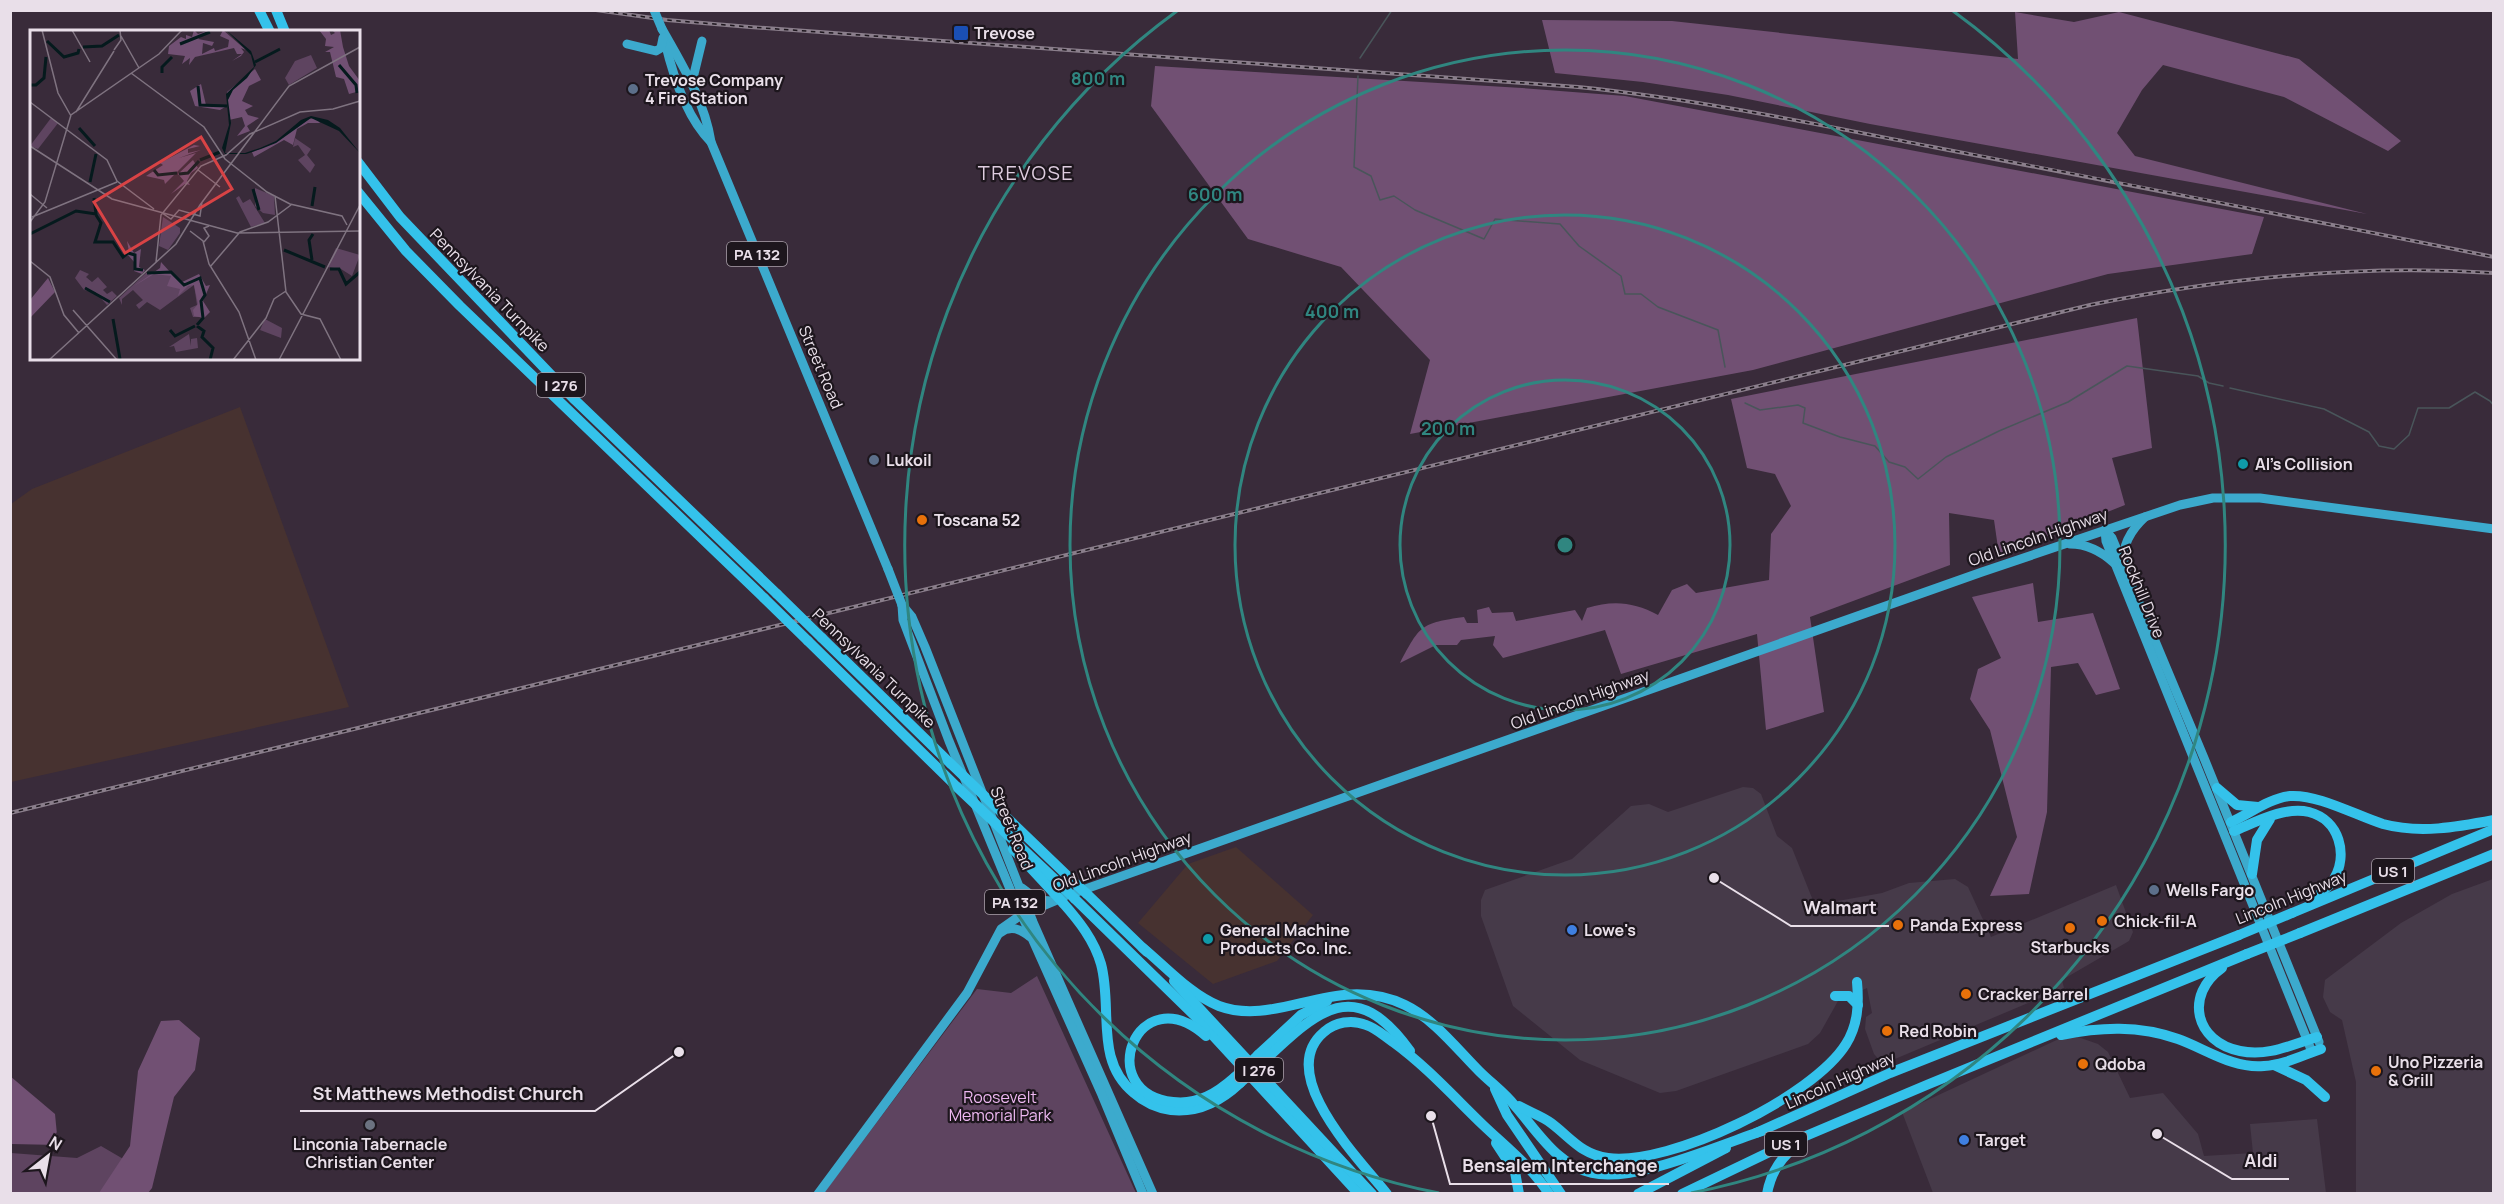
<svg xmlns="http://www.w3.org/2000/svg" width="2504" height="1204" font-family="Manrope,sans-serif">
  <rect width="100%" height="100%" fill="#392b3a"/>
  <g fill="#463a49">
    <polygon points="1743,787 1753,788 1761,794 1777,836 1792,848 1814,903 1821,904 1882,893 1909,883 1955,879 1968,887 1991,937 2116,885 2133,932 2129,941 2062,980 2064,988 1883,1064 1874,1054 1865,1029 1866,1017 1872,1013 1867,988 1838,1001 1820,1033 1808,1044 1676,1091 1660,1093 1580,1060 1513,1006 1481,916 1481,900 1485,890 1572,859 1631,806 1649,804 1668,812"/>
    <polygon points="2493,879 2493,1193 2356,1193 2356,1082 2342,1020 2330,1012 2323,997 2325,980 2401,923 2452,894"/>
    <polygon points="2075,1036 2098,1044 2108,1052 2130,1098 2163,1093 2198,1134 2204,1156 2253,1153 2250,1124 2317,1119 2326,1193 1933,1193 1902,1112 2061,1038"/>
  </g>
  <g fill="#473230">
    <polygon points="240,407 349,707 11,782 11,504 32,489"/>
    <polygon points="1236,847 1313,915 1277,961 1213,984 1138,923 1188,864"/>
  </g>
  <g fill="#5e4460">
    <polygon points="1037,976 1136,1193 823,1194 977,989 1011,993"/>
    <polygon points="101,1146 125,1160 100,1193 11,1193 11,1153 77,1158"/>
  </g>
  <g fill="#715073">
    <polygon points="2015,12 2074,22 2119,12 2299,59 2401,141 2388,151 2284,97 2163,65 2142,90 2117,133 2135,156 2367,214 1870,124 1728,95 1643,82 1555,73 1542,20 1672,21 2018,59"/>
    <polygon points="1155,66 1522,88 1625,96 2264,217 2252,254 2108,274 1753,370 1410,434 1430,360 1341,267 1248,239 1151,106"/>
    <path d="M2137,318L2152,448L2112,458L2125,505L1999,555L1994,520L1949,513L1950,565L1810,617L1824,712L1766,730L1757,634L1621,674L1605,630L1503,658L1493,645L1495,636L1461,640L1457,645H1436L1400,663C1420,625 1421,623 1464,617L1467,623H1478L1477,610L1489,607L1492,613L1513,612L1516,621L1575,610L1582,621L1587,608C1613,600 1634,602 1658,615L1672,590L1687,584L1696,593L1769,580L1771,534L1791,506L1775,474L1747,468L1731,399Z"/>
    <polygon points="2033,583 2038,622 2093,613 2120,689 2096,695 2078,663 2051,667 2047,812 2029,894 1990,896 2017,837 1990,730 1970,699 1978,669 2001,658 1972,597"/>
    <polygon points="179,1020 200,1038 195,1070 174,1097 152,1188 148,1193 99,1193 130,1146 138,1071 161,1021"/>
    <polygon points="10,1076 55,1114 58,1145 11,1144"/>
  </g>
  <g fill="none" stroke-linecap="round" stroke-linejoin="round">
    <g stroke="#49555a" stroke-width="1.5">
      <polyline points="10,15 12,10"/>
      <polyline points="1360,58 1392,10"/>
      <polyline points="1358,76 1354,167 1371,176 1380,200 1394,196 1415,210 1484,239 1495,219 1560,224 1579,246 1621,276 1625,294 1641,294 1658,307 1718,330 1725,367"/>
      <polyline points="2230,388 2324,409 2369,432 2379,446 2394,449 2409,435 2418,408 2449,408 2475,392 2490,401 2494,406"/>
      <polyline points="1745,403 1760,410 1798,405 1805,408 1803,423 1840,437 1875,446 1889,462 1905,467 1918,479 1946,457 1999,431 2068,402 2127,366 2198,376 2209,383 2223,386"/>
    </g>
    <g stroke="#3caacd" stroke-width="9">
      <path d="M662,29C682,64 705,102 711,142L888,569"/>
      <path d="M665,42C673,76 686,117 711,142"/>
      <polyline points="627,44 656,51 661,48 663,38"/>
      <polyline points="694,88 694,74 702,41"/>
      <polyline points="2105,530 2112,538 2204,758 2319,1042"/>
      <polyline points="2105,530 2106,541 2312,1052"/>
      <path d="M2070,544C2087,544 2101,551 2114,563"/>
      <path d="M2124,562C2122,543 2132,529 2145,517"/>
      <polyline points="902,605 912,617 925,647 1033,922 1153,1194"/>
      <polyline points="902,605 903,620 949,741 1010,889 1102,1095 1143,1194"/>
      <polyline points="1022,888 1038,900 1051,901"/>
      <polyline points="1077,892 1982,572 2180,505 2213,498 2260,498 2494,529"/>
      <path d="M1000,933C1010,925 1021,929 1030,937"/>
      <polyline points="818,1194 967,993 1001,929 1021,915 1064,897"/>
    </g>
    <g stroke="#34c2eb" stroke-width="10">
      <polyline points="259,10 270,32"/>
      <polyline points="276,10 285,32"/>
      <polyline points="358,162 400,217 575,400 777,594"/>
      <polyline points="358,192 406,251 460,306 764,598"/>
      <polyline points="822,638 951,764"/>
      <polyline points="808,641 957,787"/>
      <polyline points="2217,788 2237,805 2258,807"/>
      <polyline points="998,809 1077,885"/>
      <path d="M2231,822C2249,814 2270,798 2290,796C2318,794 2357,816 2383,824C2420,834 2457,827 2494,820"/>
      <path d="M2234,831C2256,822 2285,806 2309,812C2340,820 2348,855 2334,879C2328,889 2318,895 2310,901"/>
      <polyline points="1008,835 1065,889"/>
      <polyline points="1013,849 1054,893"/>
      <polyline points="2252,874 2257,840 2270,819"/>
      <polyline points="1087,894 1147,952"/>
      <polyline points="1075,899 1195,1016 1359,1194"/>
      <path d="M1063,903C1079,921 1094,940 1101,964C1113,1008 1094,1061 1134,1093C1144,1102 1157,1108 1171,1110C1199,1113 1221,1101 1240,1083"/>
      <polyline points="2292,913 2494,829"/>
      <polyline points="2300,933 2494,854"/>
      <path d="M1143,948C1166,967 1191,995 1219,1006C1278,1028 1336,972 1405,1005C1434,1019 1457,1049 1479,1071C1491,1083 1505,1093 1515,1106C1538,1132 1556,1164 1592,1173C1634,1183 1719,1145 1762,1131"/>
      <path d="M2222,968C2184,995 2195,1042 2240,1051C2267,1057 2291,1045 2317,1037"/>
      <polyline points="1174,981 1372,1194"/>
      <polyline points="1835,996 1849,996 1858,1005"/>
      <path d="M2061,1035C2100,1027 2139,1025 2178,1039C2206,1049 2233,1069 2264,1066C2284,1065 2303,1055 2321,1049"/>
      <path d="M1206,1036C1137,975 1092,1093 1173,1102C1198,1105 1217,1093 1235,1077"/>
      <polyline points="1258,1055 1301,1015 1327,1001"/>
      <path d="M1264,1061C1317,1011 1355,974 1410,1051"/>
      <polyline points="2274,1065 2306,1080 2325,1097"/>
      <polyline points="1495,1089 1507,1115 1561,1194"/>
      <path d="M1519,1106C1529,1112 1542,1116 1551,1123C1571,1138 1582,1155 1608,1158C1670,1166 1813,1097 1846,1044C1858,1025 1859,1004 1857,982"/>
      <polyline points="1756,1133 1890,1073 2239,935"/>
      <polyline points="1496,1143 1515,1172 1519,1194"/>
      <path d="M1387,1194C1360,1160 1274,1074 1324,1032C1335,1022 1352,1019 1366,1025C1376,1028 1384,1036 1393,1042C1426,1066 1453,1096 1483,1125C1506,1147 1532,1167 1549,1194"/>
      <polyline points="1638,1194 1726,1148"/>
      <polyline points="1682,1194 1782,1146 1929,1084 2247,954"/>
      <path d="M1767,1194C1771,1171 1782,1156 1800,1143"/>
    </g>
    <g stroke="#8a7e8b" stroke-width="4">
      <g id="rail">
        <path d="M596,10L667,20L750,27L1578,87C1697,99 1815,124 1933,147C2120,182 2307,220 2494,257"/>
        <path d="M10,813L2090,305C2223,278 2358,264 2494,273"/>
      </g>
    </g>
    <use href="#rail" stroke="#1d161d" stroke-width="1.5" stroke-dasharray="4.5" stroke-linecap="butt"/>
    <g stroke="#3caacd" stroke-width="9">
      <polyline points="654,10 662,29"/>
      <polyline points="888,569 902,605"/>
    </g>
    <g stroke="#34c2eb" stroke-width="10">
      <polyline points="777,594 822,638"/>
      <polyline points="764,598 808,641"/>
      <polyline points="951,764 998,809"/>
      <polyline points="957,787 1008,835"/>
      <polyline points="1077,885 1087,894"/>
      <polyline points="1065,889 1075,899"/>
      <polyline points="1054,893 1063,903"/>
      <polyline points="2239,935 2292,913"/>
      <polyline points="2247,954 2300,933"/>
      <polyline points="1235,1077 1258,1055"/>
      <polyline points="1240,1083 1264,1061"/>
    </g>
  </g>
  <g fill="none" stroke="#308680" stroke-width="3">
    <circle cx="1565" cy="545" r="165"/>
    <circle cx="1565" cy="545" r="330"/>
    <circle cx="1565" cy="545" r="495"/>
    <path d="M1439 1193A660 660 0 0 1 1177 11M1953 11A660 660 0 0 1 1691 1193"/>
  </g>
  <rect fill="#1a4fb4" stroke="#1d161d" stroke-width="2" x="953" y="25" width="16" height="16" rx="3"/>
  <g fill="#5c6f8a" stroke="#1d161d" stroke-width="2">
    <circle cx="633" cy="89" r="6"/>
    <circle cx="874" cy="460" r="6"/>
    <circle cx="2154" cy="890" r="6"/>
  </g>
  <g fill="#0f9aa8" stroke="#1d161d" stroke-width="2">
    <circle cx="2243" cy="464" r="6"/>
    <circle cx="1208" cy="939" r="6"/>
  </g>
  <g fill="#e8710a" stroke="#1d161d" stroke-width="2">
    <circle cx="922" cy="520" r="6"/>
    <circle cx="2102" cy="921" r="6"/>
    <circle cx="1898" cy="925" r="6"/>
    <circle cx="2070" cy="928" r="6"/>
    <circle cx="1966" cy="994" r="6"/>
    <circle cx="1887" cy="1031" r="6"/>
    <circle cx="2083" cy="1064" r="6"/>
    <circle cx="2376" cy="1071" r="6"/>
  </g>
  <g fill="#3f7fe0" stroke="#1d161d" stroke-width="2">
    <circle cx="1572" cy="930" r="6"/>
    <circle cx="1964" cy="1140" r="6"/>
  </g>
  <circle fill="#6b7280" stroke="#1d161d" stroke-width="2" cx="370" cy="1125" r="6"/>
  <g text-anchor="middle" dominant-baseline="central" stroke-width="4.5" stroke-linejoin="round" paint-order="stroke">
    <g fill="#1d161d" stroke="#aca3ac" stroke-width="1.5">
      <rect x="727" y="242" width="60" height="24" rx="4.5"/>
      <rect x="537" y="373" width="48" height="24" rx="4.5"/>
      <rect x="2372" y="859" width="42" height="24" rx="4.5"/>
      <rect x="985" y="890" width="60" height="24" rx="4.5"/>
      <rect x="1235" y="1058" width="48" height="24" rx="4.5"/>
      <rect x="1765" y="1132" width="42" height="24" rx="4.5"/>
    </g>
    <g font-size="15" font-weight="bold" fill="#e9dfe9">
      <text x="757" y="254">PA 132</text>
      <text x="561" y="385">I 276</text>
      <text x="2393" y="871">US 1</text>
      <text x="1015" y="902">PA 132</text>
      <text x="1259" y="1070">I 276</text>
      <text x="1786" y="1144">US 1</text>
    </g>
    <g font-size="16" font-weight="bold" fill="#e9dfe9" stroke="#1d161d" text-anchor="start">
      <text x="974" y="33">Trevose</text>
      <text x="645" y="80">Trevose Company<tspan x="645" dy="18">4 Fire Station</tspan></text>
      <text x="886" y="460">Lukoil</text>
      <text x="2255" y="464">Al's Collision</text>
      <text x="934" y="520">Toscana 52</text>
      <text x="2166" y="890">Wells Fargo</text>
      <text x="2114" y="921">Chick-fil-A</text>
      <text x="1910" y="925">Panda Express</text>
      <text x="1220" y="930">General Machine<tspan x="1220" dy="18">Products Co. Inc.</tspan></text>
      <text x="1584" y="930">Lowe's</text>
      <text x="2070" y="947" text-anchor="middle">Starbucks</text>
      <text x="1978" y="994">Cracker Barrel</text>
      <text x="1899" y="1031">Red Robin</text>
      <text x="2388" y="1062">Uno Pizzeria<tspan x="2388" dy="18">&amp; Grill</tspan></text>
      <text x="2095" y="1064">Qdoba</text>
      <text x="1976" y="1140">Target</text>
      <text x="370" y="1144" text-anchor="middle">Linconia Tabernacle<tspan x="370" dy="18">Christian Center</tspan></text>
    </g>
    <g font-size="16" fill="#e9dfe9" stroke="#1d161d">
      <text transform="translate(490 290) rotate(46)">Pennsylvania Turnpike</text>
      <text transform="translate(821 367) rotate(67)">Street Road</text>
      <text transform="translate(2038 537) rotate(-19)">Old Lincoln Highway</text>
      <text transform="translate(2142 592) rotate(68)">Rockhill Drive</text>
      <text transform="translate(874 668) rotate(44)">Pennsylvania Turnpike</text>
      <text transform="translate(1580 699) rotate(-20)">Old Lincoln Highway</text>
      <text transform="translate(1012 828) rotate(68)">Street Road</text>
      <text transform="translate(1122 861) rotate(-20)">Old Lincoln Highway</text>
      <text transform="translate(2291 897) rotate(-22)">Lincoln Highway</text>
      <text transform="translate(1840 1080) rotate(-24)">Lincoln Highway</text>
    </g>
    <g font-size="16" fill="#eeb8f2" stroke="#1d161d">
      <text x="1000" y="1097">Roosevelt<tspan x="1000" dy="18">Memorial Park</tspan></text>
    </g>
    <g font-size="20" letter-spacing="1.5" fill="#deccdf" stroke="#1d161d">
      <text x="1026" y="172">TREVOSE</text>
    </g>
  </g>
  <g transform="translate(30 30)">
    <rect width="330" height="330" fill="#392b3a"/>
    <path d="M281,25L287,38L259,55L255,48L265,31ZM21,88L28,93L25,97L8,119L0,116ZM265,108L281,119L277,125L285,135L280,143L268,130L275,125L268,115L263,117ZM225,158L244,166L245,185L233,183L225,176ZM209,166L213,173L220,169L235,193L221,197L206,168ZM133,187L150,198V203L138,220L129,216ZM306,218L330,225L322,246L311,239L297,237ZM50,240L59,244L56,247L62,252L68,247L77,257L73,260L77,264L82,261L87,266L77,275L65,262L54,260L45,248ZM131,240L153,252L164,249L173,270V287H163L160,278L167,275L164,255L130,280L117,272L109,279L106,275L113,270L103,260L92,269V275L89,268L116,243ZM235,289L252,298L251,308L230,300ZM159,304L161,316V309L167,308L168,318L146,322L144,316L139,317Z" fill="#5e4460"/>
    <path d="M164,0L168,4L180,0L168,9L184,12L182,16L173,13L172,24L184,18L185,21L198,17L199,10L190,6L193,0L216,20L211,18L214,22L211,26L202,31L212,24H207L204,18L165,27L159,35L160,28L152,34L155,26L138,24L139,16L151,7L156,9V5L162,7ZM289,0H299L301,5L305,3L302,0H310L313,17L319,36L330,51V61L319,64L314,49L306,47L300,22H295L304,17L295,16L296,9ZM225,39L231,50L219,56L212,71L223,76L215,80L218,85L229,88L217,96L220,101L207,106L215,96L212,87L199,90L197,62ZM171,54L176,75L195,77L190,80L165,76L160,61ZM276,89L286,88L290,93H278L267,99L263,115L254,110L224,127L222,122L246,112ZM164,115L170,116L158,119V123L171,120L149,128L166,123L135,154L134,150L116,146L133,135L130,133ZM163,130L168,138L161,143L157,151L160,155L155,154L141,164L154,151L148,144ZM97,211L104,223L111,219L109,237L115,240L112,244L104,241L105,233L98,225L93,228L99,222ZM131,232L150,253L169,244L176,256L180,255L173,271L180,282L174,288L164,286L163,280L168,274L164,255L158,256L148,266L150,259L137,256L141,246L124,244L104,256L130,238ZM18,248L25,262L0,288V270Z" fill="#715073"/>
    <path d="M196,0L221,21L226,35L217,48L203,60L198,70L201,93L195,123H215L230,118L246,111L271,90L281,86L298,90L310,98L330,123L309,101L281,88L246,113L231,119L216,124H195L192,118L199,95L196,64L224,37L221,25Z" fill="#051a1d"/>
    <path fill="none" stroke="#051a1d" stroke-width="3" d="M17,11L34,27L48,23L49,19M150,14L180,2M53,17L72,16L89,5M225,32L250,19M309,35L326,55L327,63M132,43V37L142,27M0,55H6L14,48L16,27M168,56L170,75L197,76M49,98L65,116M170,130L190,122M124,140L128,145L147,143M149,144L158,143L169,131M60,152L66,124M223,159L229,180M282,176L285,157M66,185L71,193L65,212H83L93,227L98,223L105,225V239L113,240M0,204L46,181L66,184L64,168M254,220L295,237M282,230L279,210L283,204M300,239H309L316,254L330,242M117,243L141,242L154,255L170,248L175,265L171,271L173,288L167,295M55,258L80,272M83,289L90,329M167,296L174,301L172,307L183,318L180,330M140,300L145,306L165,296"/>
    <path fill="none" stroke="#7f7380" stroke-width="1.5" d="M12,0L28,63L41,86M42,0L60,32M91,6L109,38M84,20L91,10L90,0M101,43L174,97L195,129L237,162L260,174L312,186L317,195M0,72L77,130L87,151L124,179M46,82L84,21M0,116L82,169L207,203L330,201M168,140L190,157M0,164L17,178M245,166L256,262L271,284L290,289L311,330M132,183L141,189L149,180L170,186L172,172M2,187L87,152M0,192L15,172L41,85L129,24L152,0M160,201L173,211L179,234L209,282L226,330M174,212L179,206L174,198L179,196M0,231L20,247L34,285L49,303M126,232L131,185L171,136L196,125L220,104L270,82L303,79L330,71M180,237L210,202L238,192L261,175M43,280L87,330M19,330L146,214L170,175L259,56L330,17M203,330L236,288L244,269L256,261M249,330L330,175"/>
    <path fill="#d94345" fill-opacity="0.15" stroke="#d94345" stroke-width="3" d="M171,107L202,159L95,223L64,172Z"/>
    <rect width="330" height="330" fill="none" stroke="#e9dfe9" stroke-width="3"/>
  </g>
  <circle cx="1565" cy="545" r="9" fill="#308680" stroke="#1d161d" stroke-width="3"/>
  <g font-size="18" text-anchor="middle" font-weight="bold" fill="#308680" stroke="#1d161d" stroke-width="4.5" stroke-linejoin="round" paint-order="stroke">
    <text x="1098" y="85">800 m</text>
    <text x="1215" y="201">600 m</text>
    <text x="1332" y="318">400 m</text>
    <text x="1448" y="435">200 m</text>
  </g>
  <path fill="none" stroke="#e9dfe9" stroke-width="2" d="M1714 878L1791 926H1889M679 1052L595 1111H300M2157 1134L2232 1179H2289M1431 1116L1450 1184H1669"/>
  <g fill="#e9dfe9" stroke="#1d161d" stroke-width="2">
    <circle cx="1714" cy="878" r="6"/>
    <circle cx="679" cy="1052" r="6"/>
    <circle cx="2157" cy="1134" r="6"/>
    <circle cx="1431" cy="1116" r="6"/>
  </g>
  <g font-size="18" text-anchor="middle" font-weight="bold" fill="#e9dfe9" stroke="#1d161d" stroke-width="4.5" stroke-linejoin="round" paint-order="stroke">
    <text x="1840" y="914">Walmart</text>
    <text x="448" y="1100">St Matthews Methodist Church</text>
    <text x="2261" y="1167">Aldi</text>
    <text x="1560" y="1172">Bensalem Interchange</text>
  </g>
  <rect width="2504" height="1204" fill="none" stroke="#e9dfe9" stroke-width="24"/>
  <g transform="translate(48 1156) rotate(31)" stroke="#1d161d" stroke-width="4.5" paint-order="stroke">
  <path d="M0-4.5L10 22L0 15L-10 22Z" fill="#e9dfe9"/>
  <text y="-9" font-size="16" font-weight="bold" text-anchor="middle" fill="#e9dfe9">N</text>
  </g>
</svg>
